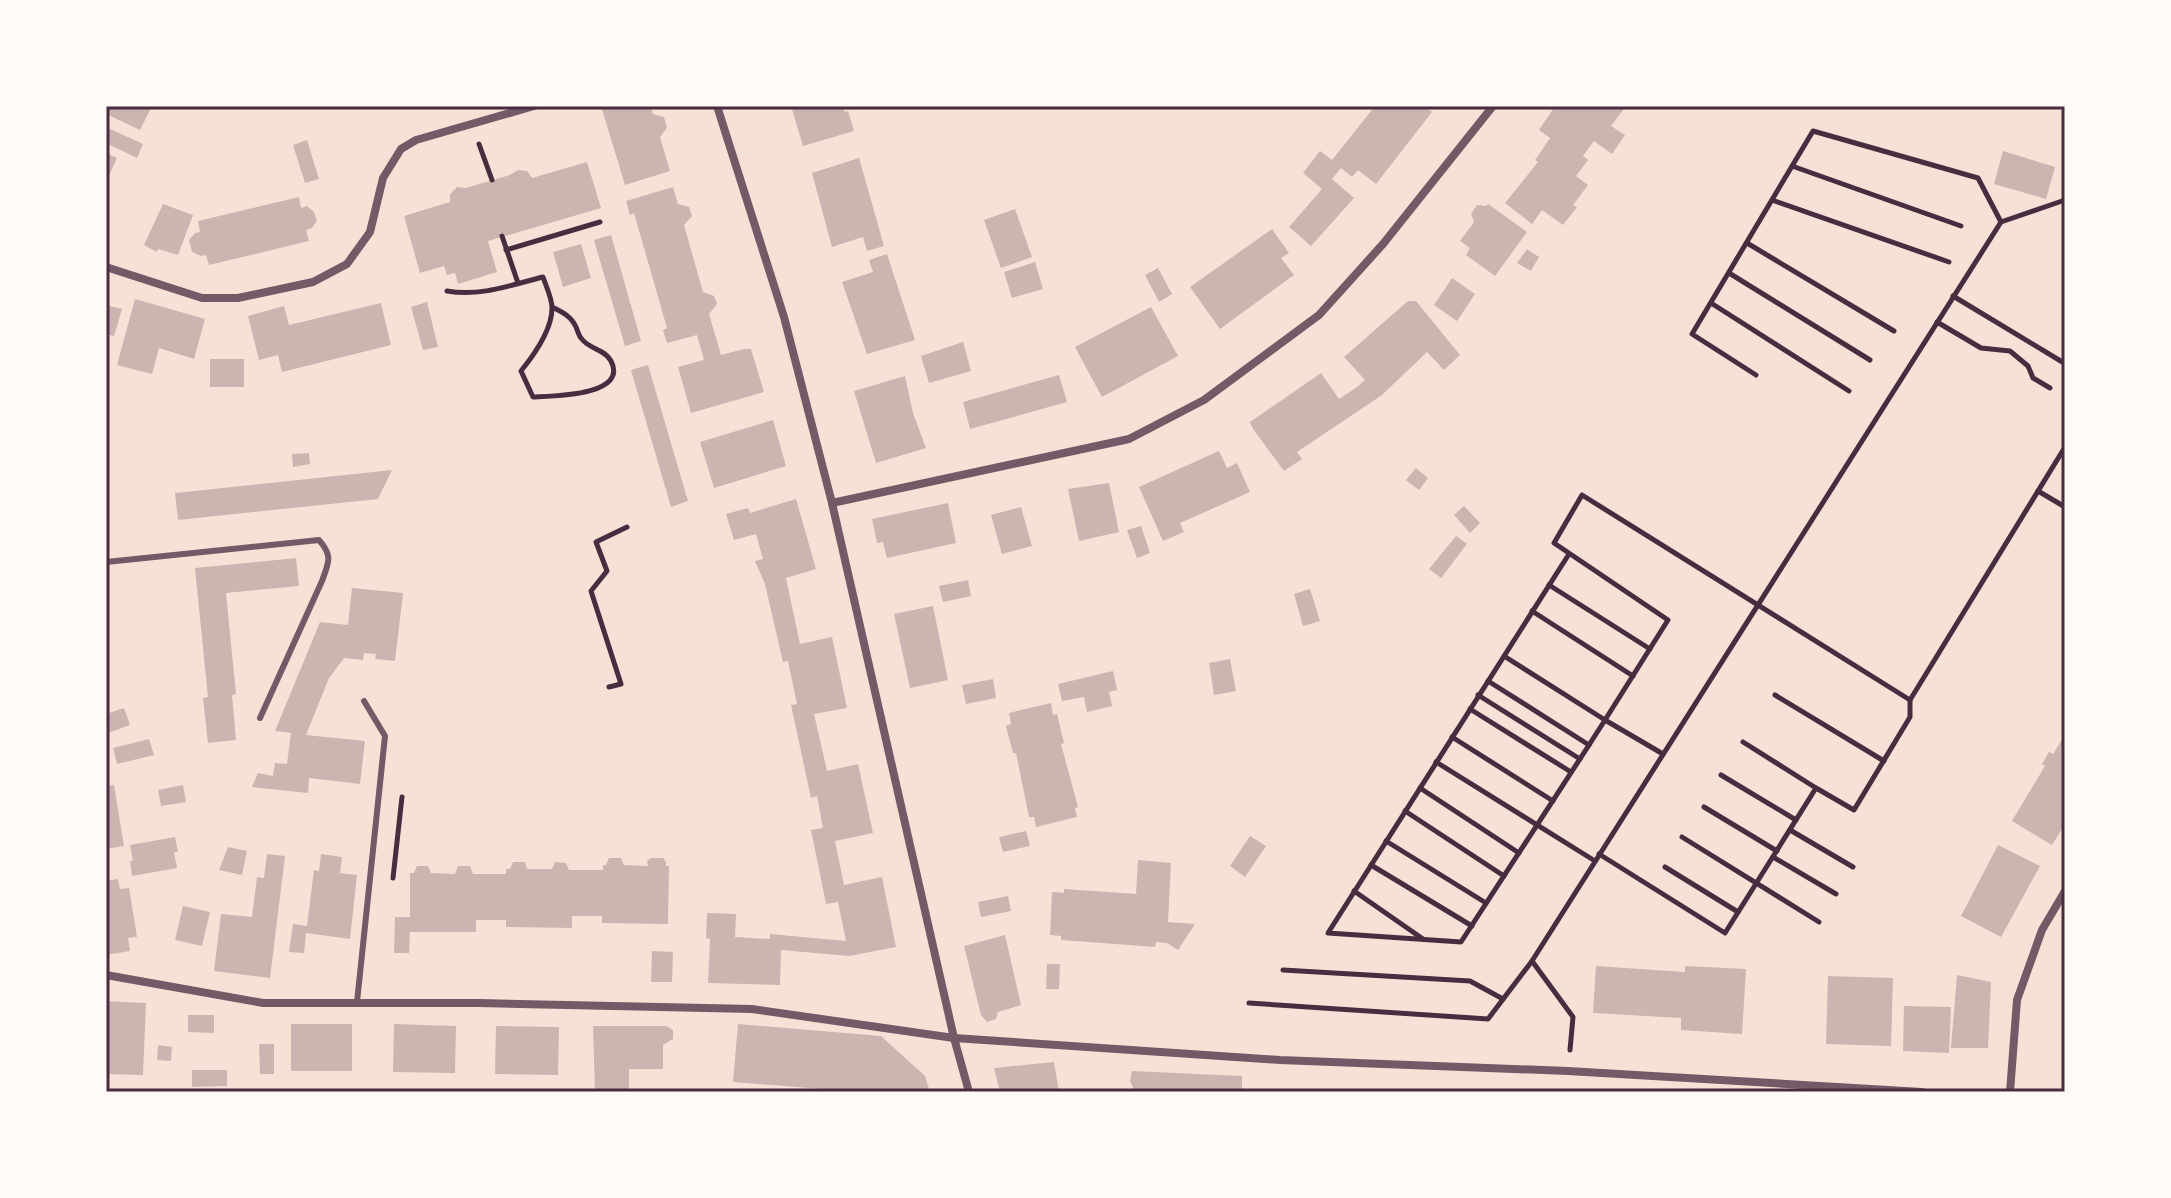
<svg xmlns="http://www.w3.org/2000/svg" width="2171" height="1198" font-family="Karla,sans-serif">
  <rect width="100%" height="100%" fill="#f7e1d7"/>
  <g fill="#ccb4b1">
    <polygon points="106,106 152,106 140,130 106,114"/>
    <polygon points="601,106 650,106 653,114 664,117 667,128 660,137 670,171 625,185"/>
    <polygon points="791,106 843,106 845,112 848,111 854,131 803,146"/>
    <polygon points="1375,106 1424,106 1432,112 1376,184 1358,170 1352,177 1341,168 1332,179 1354,198 1311,246 1289,227 1322,189 1303,173 1320,151 1332,160"/>
    <polygon points="1555,106 1626,106 1611,126 1625,135 1612,154 1594,141 1583,156 1588,160 1576,176 1588,185 1573,205 1577,207 1563,225 1542,210 1532,224 1505,203 1538,162 1535,160 1550,138 1539,130"/>
    <polygon points="108,128 143,144 137,158 106,143"/>
    <polygon points="307,140 319,179 305,183 293,145"/>
    <polygon points="2003,151 2055,167 2046,199 1994,184"/>
    <polygon points="106,153 117,158 106,182"/>
    <polygon points="859,158 884,246 867,251 863,237 832,247 812,173"/>
    <polygon points="587,162 601,208 488,241 497,272 458,284 455,273 447,275 444,266 420,273 404,216 450,202 450,194 457,187 466,188 510,175 518,170 527,171 532,178"/>
    <polygon points="673,187 678,204 689,207 692,216 684,225 703,292 714,296 717,304 709,314 721,355 744,349 751,349 764,392 691,413 678,367 704,360 697,335 667,343 663,330 667,328 634,213 630,215 626,201"/>
    <polygon points="299,197 301,208 307,206 314,212 317,221 312,228 306,230 309,241 209,265 206,255 201,256 192,252 189,240 195,233 200,232 198,221"/>
    <polygon points="163,204 193,215 178,255 158,249 157,252 144,245"/>
    <polygon points="1488,204 1527,232 1495,276 1466,255 1470,248 1460,241 1474,222 1471,214 1477,205 1486,206"/>
    <polygon points="1015,209 1032,257 1001,268 984,220"/>
    <polygon points="1272,229 1289,253 1281,258 1294,275 1220,329 1190,287"/>
    <polygon points="611,235 641,341 625,346 594,240"/>
    <polygon points="581,244 591,278 563,287 553,252"/>
    <polygon points="1527,249 1539,257 1531,271 1517,263"/>
    <polygon points="887,254 915,340 867,354 842,282 873,272 869,260"/>
    <polygon points="1035,262 1043,289 1012,298 1004,272"/>
    <polygon points="1158,268 1172,294 1159,302 1145,275"/>
    <polygon points="1452,278 1475,294 1457,321 1434,305"/>
    <polygon points="135,299 205,319 194,359 159,348 152,374 117,365"/>
    <polygon points="1408,301 1416,301 1460,355 1444,370 1427,352 1382,395 1297,452 1302,459 1284,471 1253,429 1250,422 1321,373 1339,399 1357,387 1365,380 1344,357"/>
    <polygon points="427,302 438,347 423,350 411,307"/>
    <polygon points="381,303 391,345 282,372 278,355 259,360 248,316 284,306 289,325"/>
    <polygon points="106,305 122,309 114,336 106,334"/>
    <polygon points="1151,307 1178,356 1102,397 1075,347"/>
    <polygon points="963,342 971,371 929,383 921,356"/>
    <rect x="210" y="359" width="34" height="28"/>
    <polygon points="648,365 688,501 671,507 631,370"/>
    <polygon points="1059,375 1067,402 970,429 963,402"/>
    <polygon points="905,376 913,413 926,448 876,463 854,391"/>
    <polygon points="773,420 786,466 714,488 700,442"/>
    <polygon points="1219,451 1227,468 1237,463 1250,492 1180,523 1184,532 1163,541 1139,487"/>
    <polygon points="309,453 310,464 293,467 292,454"/>
    <polygon points="1416,468 1428,478 1419,490 1406,480"/>
    <polygon points="392,470 378,499 178,520 175,493"/>
    <polygon points="1109,483 1119,532 1079,541 1068,489"/>
    <polygon points="796,499 816,569 786,578 800,644 832,637 847,708 814,714 827,771 858,764 873,833 835,841 844,885 882,877 896,947 849,956 781,950 780,985 708,983 710,939 706,938 707,913 736,914 735,937 770,939 770,934 846,941 838,902 826,904 811,830 823,828 817,796 811,798 791,705 797,704 788,661 783,662 765,584 755,561 763,559 756,534 734,540 726,514 748,508 750,513"/>
    <polygon points="948,503 956,543 887,558 883,542 877,543 872,519"/>
    <polygon points="1464,506 1480,523 1470,533 1454,515"/>
    <polygon points="1021,507 1032,546 1002,554 991,515"/>
    <polygon points="1141,526 1150,553 1137,558 1127,530"/>
    <polygon points="1456,536 1467,544 1441,578 1429,569"/>
    <polygon points="296,558 299,586 226,593 236,694 232,695 236,740 208,743 203,698 208,697 195,568"/>
    <polygon points="968,580 971,596 943,602 939,586"/>
    <polygon points="352,588 403,593 395,661 375,659 376,654 364,653 363,660 344,658 329,678 306,735 365,741 360,784 309,778 308,793 252,787 258,773 273,776 275,763 287,764 291,733 275,731 320,622 348,625"/>
    <polygon points="1310,589 1320,621 1303,626 1294,594"/>
    <polygon points="933,606 948,680 910,688 894,614"/>
    <polygon points="1230,659 1236,691 1214,695 1209,663"/>
    <polygon points="1113,671 1117,690 1109,692 1112,706 1087,712 1084,697 1062,701 1058,684"/>
    <polygon points="993,679 996,698 966,704 962,685"/>
    <polygon points="1051,703 1053,715 1057,714 1064,743 1061,744 1078,807 1075,808 1077,817 1036,827 1034,817 1029,817 1016,753 1013,753 1006,726 1011,724 1009,713"/>
    <polygon points="124,708 130,725 108,733 106,714"/>
    <polygon points="2065,735 2065,824 2052,845 2012,821 2045,766 2042,764 2049,752 2053,754"/>
    <polygon points="149,739 154,755 117,764 113,748"/>
    <polygon points="114,785 124,846 106,849 106,786"/>
    <polygon points="183,785 186,802 161,806 158,790"/>
    <polygon points="1026,831 1030,846 1003,852 999,837"/>
    <polygon points="1250,836 1266,846 1245,877 1230,866"/>
    <polygon points="175,837 178,852 174,852 177,868 132,876 130,861 133,861 130,845"/>
    <polygon points="1998,845 2040,866 2001,937 1961,916"/>
    <polygon points="228,847 247,851 242,875 219,870"/>
    <polygon points="267,854 285,856 270,978 214,971 221,914 252,917 257,877 264,878"/>
    <polygon points="321,854 342,857 340,873 357,875 350,939 306,933 304,953 289,952 293,924 307,926 314,870 319,871"/>
    <polygon points="609,858 621,858 624,865 648,866 647,861 651,858 663,858 666,862 666,866 669,866 668,924 602,923 602,916 572,916 572,928 506,927 506,920 476,920 476,932 410,932 409,953 394,953 395,917 410,917 410,873 414,873 417,866 428,866 431,873 455,874 458,866 470,866 473,874 506,874 506,869 510,869 513,862 525,862 527,869 552,869 555,862 566,863 569,870 603,870 603,865 606,865"/>
    <polygon points="1138,860 1171,863 1168,922 1195,924 1178,950 1167,943 1156,942 1155,947 1061,940 1061,936 1050,935 1052,892 1064,893 1064,889 1136,894"/>
    <polygon points="118,879 120,889 129,888 137,937 128,938 130,951 106,955 106,881"/>
    <polygon points="1008,896 1011,911 981,917 978,902"/>
    <polygon points="183,906 210,912 202,946 175,940"/>
    <polygon points="1005,935 1021,1005 998,1012 996,1019 987,1022 981,1015 964,946"/>
    <polygon points="652,951 673,952 672,982 651,982"/>
    <polygon points="1047,964 1060,964 1059,989 1046,989"/>
    <polygon points="1596,966 1685,972 1685,966 1746,969 1742,1034 1681,1030 1681,1018 1593,1013"/>
    <polygon points="1957,975 1991,982 1988,1048 1951,1048"/>
    <polygon points="1828,976 1893,978 1891,1046 1826,1044"/>
    <polygon points="106,1001 146,1003 143,1075 106,1074"/>
    <polygon points="1904,1006 1951,1007 1949,1053 1903,1051"/>
    <polygon points="188,1015 214,1015 214,1033 188,1032"/>
    <rect x="291" y="1024" width="61" height="47"/>
    <polygon points="394,1024 456,1026 455,1073 393,1072"/>
    <polygon points="738,1024 881,1036 925,1076 930,1092 860,1092 733,1082"/>
    <polygon points="496,1026 559,1027 558,1075 495,1074"/>
    <polygon points="593,1026 666,1026 673,1030 673,1039 663,1045 663,1069 629,1069 629,1092 595,1092"/>
    <polygon points="259,1044 274,1044 274,1074 260,1074"/>
    <polygon points="158,1045 172,1047 171,1061 157,1060"/>
    <polygon points="1054,1062 1059,1092 1000,1092 994,1068"/>
    <polygon points="192,1070 227,1070 227,1086 192,1087"/>
    <polygon points="1132,1071 1242,1076 1242,1092 1135,1092 1130,1081"/>
  </g>
  <g fill="none" stroke-linecap="round" stroke-linejoin="round">
    <g stroke="#4a2c40" stroke-width="5">
      <polyline points="479,144 492,180"/>
      <polyline points="1792,166 1961,226"/>
      <polyline points="1772,200 1949,262"/>
      <polyline points="502,236 518,283"/>
      <polyline points="1747,243 1894,331"/>
      <polyline points="506,250 600,222"/>
      <polyline points="1729,273 1870,360"/>
      <path d="M447,291C480,297 511,285 543,277C546,286 552,298 552,308C552,329 534,355 521,371L533,397C552,396 629,396 611,361C605,349 588,349 581,338C579,336 577,329 576,327C571,316 562,312 552,307"/>
      <polyline points="1953,296 2064,363"/>
      <polyline points="1711,303 1849,391"/>
      <polyline points="1937,322 1981,348 2010,351 2028,366 2033,378 2050,388"/>
      <polyline points="1756,375 1692,334 1813,131 1978,178 2001,222"/>
      <polyline points="2038,491 2065,507"/>
      <polyline points="1549,585 1650,649"/>
      <polyline points="1532,611 1633,676"/>
      <polyline points="1504,656 1605,720 1589,745 1461,942 1328,933 1569,554"/>
      <polyline points="1488,681 1589,745"/>
      <polyline points="609,687 621,684 591,591 607,571 596,542 627,527"/>
      <polyline points="1478,695 1580,759"/>
      <polyline points="1775,695 1884,761"/>
      <polyline points="1470,709 1571,772"/>
      <polyline points="1452,737 1553,801"/>
      <polyline points="1743,742 1816,788"/>
      <polyline points="1663,754 1605,720 1668,620 1554,543 1582,495 1910,700 2065,447"/>
      <polyline points="1436,762 1595,861"/>
      <polyline points="1721,775 1796,820"/>
      <polyline points="1420,788 1519,853"/>
      <polyline points="1704,807 1777,851"/>
      <polyline points="1405,811 1504,876"/>
      <polyline points="1790,830 1853,867"/>
      <polyline points="1682,837 1819,922"/>
      <polyline points="1386,841 1486,903"/>
      <polyline points="1599,854 1725,933 1816,788 1854,810 1910,717 1910,700"/>
      <polyline points="1773,857 1836,894"/>
      <polyline points="1371,865 1472,926"/>
      <polyline points="1665,867 1738,912"/>
      <polyline points="393,878 402,797"/>
      <polyline points="1354,891 1423,939"/>
      <polyline points="1283,970 1470,981 1503,999"/>
      <polyline points="1249,1003 1488,1019 1532,961"/>
      <polyline points="1570,1050 1573,1017 1532,961 2001,222 2065,200"/>
    </g>
    <g stroke="#755966" stroke-width="6">
      <path d="M106,562L319,540C333,556 329,562 322,581L260,718"/>
      <polyline points="357,1002 385,736 364,701"/>
    </g>
    <g stroke="#755966" stroke-width="8">
      <polyline points="717,106 784,317 832,503 954,1038 969,1092"/>
      <polyline points="106,267 202,298 238,298 313,282 347,264 370,232 383,178 401,149 416,140 534,106"/>
      <polyline points="832,503 1129,439 1204,400 1319,315 1383,244 1493,106"/>
      <polyline points="106,975 263,1003 479,1003 752,1009 954,1038 1280,1060 1568,1071 1922,1092"/>
      <polyline points="2010,1092 2017,1000 2042,930 2065,891"/>
    </g>
  </g>
  <rect width="2171" height="1198" fill="none" stroke="#fffaf5" stroke-width="216"/>
  <rect x="108" y="108" width="1955" height="982" fill="none" stroke="#4a2c40" stroke-width="3"/>
</svg>
